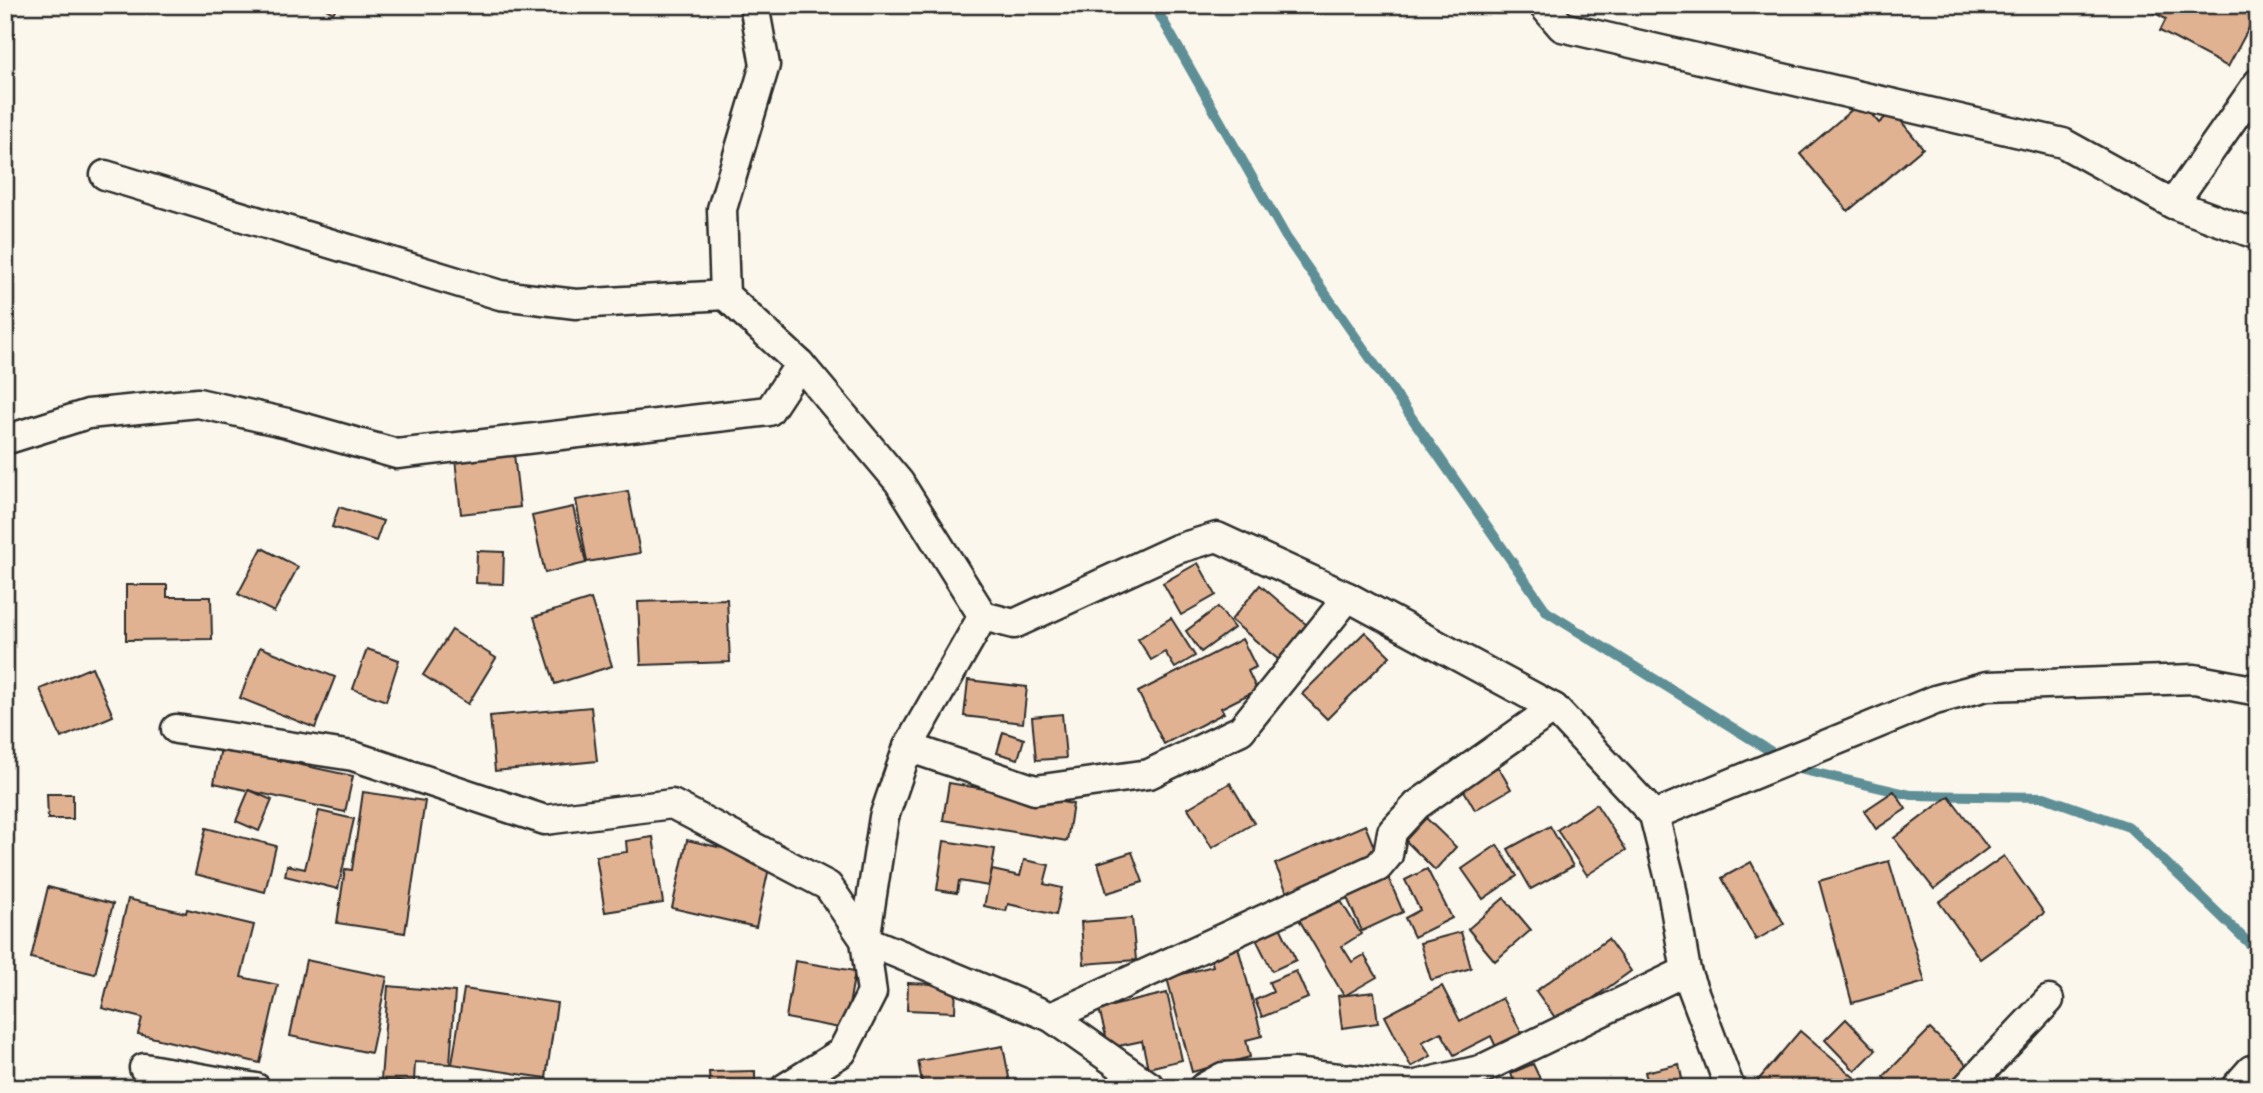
<svg xmlns="http://www.w3.org/2000/svg" width="2263" height="1093" font-family="Caveat,sans-serif">
  <rect width="100%" height="100%" fill="#fbf7ec"/>
  <filter id="ink" filterUnits="userSpaceOnUse"><feTurbulence type="fractalNoise" baseFrequency=".0143" numOctaves="2"/><feDisplacementMap in="SourceGraphic" scale="14" xChannelSelector="R" yChannelSelector="G"/><feConvolveMatrix kernelMatrix="1 2 1 2 8 2 1 2 1" color-interpolation-filters="sRGB"/></filter>
  <g filter="url(#ink)">
    <g fill="none" stroke-linecap="round" stroke-linejoin="round">
      <polyline stroke="#5f8f96" stroke-width="10" points="1154,5 1286,237 1547,612 1799,769 1911,795 2044,797 2129,827 2258,952"/>
    </g>
    <g fill="#e1b292" stroke="#2b2b2b" stroke-width="2">
      <polygon points="319,5 338,5 333,13"/>
      <polygon points="2156,5 2256,5 2258,11 2228,67 2160,31 2166,19 2153,12"/>
      <polygon points="1861,102 1879,123 1893,111 1923,148 1848,211 1800,154"/>
      <polygon points="514,454 520,507 461,514 455,459"/>
      <polygon points="628,491 640,553 587,562 576,500"/>
      <polygon points="339,507 383,521 376,541 332,527"/>
      <polygon points="573,507 586,563 545,573 532,516"/>
      <polygon points="262,548 298,567 274,612 238,594"/>
      <polygon points="477,551 504,552 503,584 476,583"/>
      <polygon points="1198,563 1216,595 1181,615 1163,583"/>
      <polygon points="126,585 167,585 167,597 211,597 212,639 126,640"/>
      <polygon points="1260,585 1314,631 1285,665 1231,620"/>
      <polygon points="591,599 612,666 555,684 534,617"/>
      <polygon points="727,599 730,662 641,665 638,602"/>
      <polygon points="1218,607 1234,628 1201,652 1186,631"/>
      <polygon points="1171,618 1195,656 1175,668 1165,652 1151,660 1138,639"/>
      <polygon points="452,630 496,658 468,704 423,675"/>
      <polygon points="1365,632 1390,656 1327,719 1302,694"/>
      <polygon points="1242,639 1256,667 1248,671 1257,690 1221,708 1224,713 1164,744 1138,692"/>
      <polygon points="260,647 335,677 315,728 240,698"/>
      <polygon points="367,649 399,660 386,701 353,689"/>
      <polygon points="92,667 113,716 61,738 40,689"/>
      <polygon points="968,680 1027,687 1023,723 964,716"/>
      <polygon points="591,707 597,761 495,771 490,716"/>
      <polygon points="1062,714 1066,758 1036,760 1032,717"/>
      <polygon points="1003,732 1024,739 1018,759 997,753"/>
      <polygon points="221,748 353,776 345,812 214,783"/>
      <polygon points="1498,767 1511,789 1475,810 1462,787"/>
      <polygon points="949,783 1073,804 1067,841 943,820"/>
      <polygon points="1230,783 1254,823 1212,848 1188,808"/>
      <polygon points="249,790 272,800 259,831 236,821"/>
      <polygon points="1894,791 1906,809 1876,829 1864,811"/>
      <polygon points="363,792 425,801 405,933 337,923 345,869 352,870"/>
      <polygon points="47,794 73,794 73,819 48,819"/>
      <polygon points="1949,796 1988,848 1934,889 1894,838"/>
      <polygon points="1596,804 1626,850 1587,875 1557,830"/>
      <polygon points="319,811 354,819 338,889 285,876 287,865 305,869"/>
      <polygon points="1424,816 1456,847 1435,870 1403,838"/>
      <polygon points="1365,825 1379,859 1289,897 1275,864"/>
      <polygon points="1550,826 1573,866 1531,889 1508,849"/>
      <polygon points="206,828 276,846 265,892 195,874"/>
      <polygon points="653,837 663,903 605,912 596,856 627,852 626,841"/>
      <polygon points="687,840 771,859 756,927 672,908"/>
      <polygon points="944,841 995,849 989,886 959,881 957,893 937,890"/>
      <polygon points="1497,845 1517,876 1483,899 1462,869"/>
      <polygon points="1132,852 1143,882 1107,893 1098,863"/>
      <polygon points="2004,856 2044,913 1980,959 1939,902"/>
      <polygon points="1024,860 1049,865 1044,884 1062,888 1056,915 1008,904 1006,911 984,906 992,870 1020,876"/>
      <polygon points="1889,861 1925,982 1852,1003 1819,881"/>
      <polygon points="1751,862 1784,924 1756,940 1722,878"/>
      <polygon points="1427,869 1452,918 1414,937 1405,918 1420,910 1405,880"/>
      <polygon points="1385,870 1403,912 1362,931 1343,889"/>
      <polygon points="48,887 113,904 95,974 31,958"/>
      <polygon points="1336,893 1361,934 1342,946 1352,962 1364,955 1377,977 1344,996 1297,916"/>
      <polygon points="1504,898 1531,930 1495,961 1468,929"/>
      <polygon points="128,899 186,913 187,909 254,925 241,977 278,985 260,1063 138,1034 142,1018 102,1008"/>
      <polygon points="1132,918 1136,960 1084,964 1081,922"/>
      <polygon points="1280,927 1296,960 1272,971 1256,939"/>
      <polygon points="1461,932 1471,968 1431,980 1420,943"/>
      <polygon points="1608,939 1631,971 1559,1023 1536,991"/>
      <polygon points="1238,947 1262,1036 1246,1040 1250,1057 1192,1072 1167,978 1213,966 1210,955"/>
      <polygon points="306,960 387,977 371,1053 290,1036"/>
      <polygon points="795,961 855,971 845,1029 786,1018"/>
      <polygon points="1296,971 1308,998 1262,1017 1255,1000 1273,992 1269,982"/>
      <polygon points="908,983 956,985 955,1012 907,1010"/>
      <polygon points="388,986 455,992 450,1064 415,1062 414,1082 381,1080"/>
      <polygon points="1442,986 1460,1021 1502,998 1522,1033 1496,1047 1491,1036 1454,1055 1441,1032 1422,1042 1431,1056 1411,1067 1385,1016"/>
      <polygon points="464,989 557,1003 546,1078 452,1064"/>
      <polygon points="1374,992 1378,1023 1342,1028 1338,996"/>
      <polygon points="1167,993 1182,1060 1148,1068 1142,1041 1109,1048 1099,1009"/>
      <polygon points="1846,1019 1876,1050 1855,1071 1825,1040"/>
      <polygon points="1930,1029 1977,1074 1963,1088 1894,1088 1883,1077"/>
      <polygon points="1800,1031 1856,1079 1848,1088 1757,1088 1754,1085"/>
      <polygon points="1003,1046 1011,1088 923,1088 918,1061"/>
      <polygon points="1533,1064 1542,1083 1531,1088 1516,1088 1511,1073"/>
      <polygon points="1679,1064 1684,1088 1649,1088 1645,1072"/>
      <polygon points="755,1071 755,1086 710,1088 709,1072"/>
      <polygon points="815,1076 835,1088 808,1088"/>
      <polygon points="1515,1082 1517,1088 1491,1088"/>
    </g>
    <g fill="none" stroke-linecap="round" stroke-linejoin="round">
      <g stroke="#2b2b2b" stroke-width="33">
        <g id="street">
          <polyline points="754,5 765,65 722,209 725,295 800,364 899,482 983,616 1014,624 1177,549 1217,537 1348,597 1554,708 1654,815 1670,879 1686,971 1730,1088"/>
          <polyline points="1543,5 1562,27 2063,143 2173,204 2258,235"/>
          <polyline points="105,175 500,295 576,304 725,295"/>
          <polyline points="2173,204 2258,83"/>
          <polyline points="5,440 88,414 198,403 287,423 397,454 769,411 800,364"/>
          <polyline points="983,616 908,747 884,817 865,940 1051,1017 1152,1088"/>
          <polyline points="176,729 353,756 545,820 672,804 828,886 865,940 872,993 842,1052 785,1088"/>
          <polyline points="908,747 1035,790 1149,774 1241,730 1348,597"/>
          <polyline points="1654,815 1935,700 1987,686 2194,679 2258,691"/>
          <polyline points="1051,1017 1378,867 1388,855 1392,832 1417,805 1554,708"/>
          <polyline points="144,1068 256,1088"/>
          <polyline points="1203,1088 1223,1077 1293,1073 1412,1086 1480,1070 1686,971"/>
          <polyline points="1966,1088 2049,1000"/>
          <polyline points="2235,1088 2251,1070"/>
        </g>
      </g>
      <use href="#street" stroke="#fbf7ec" stroke-width="28"/>
    </g>
  </g>
  <rect width="2263" height="1093" fill="none" stroke="#fbf7ec" stroke-width="28"/>
  <rect x="14" y="14" width="2235" height="1065" fill="none" stroke="#2b2b2b" stroke-width="2.5" filter="url(#ink)"/>
</svg>
